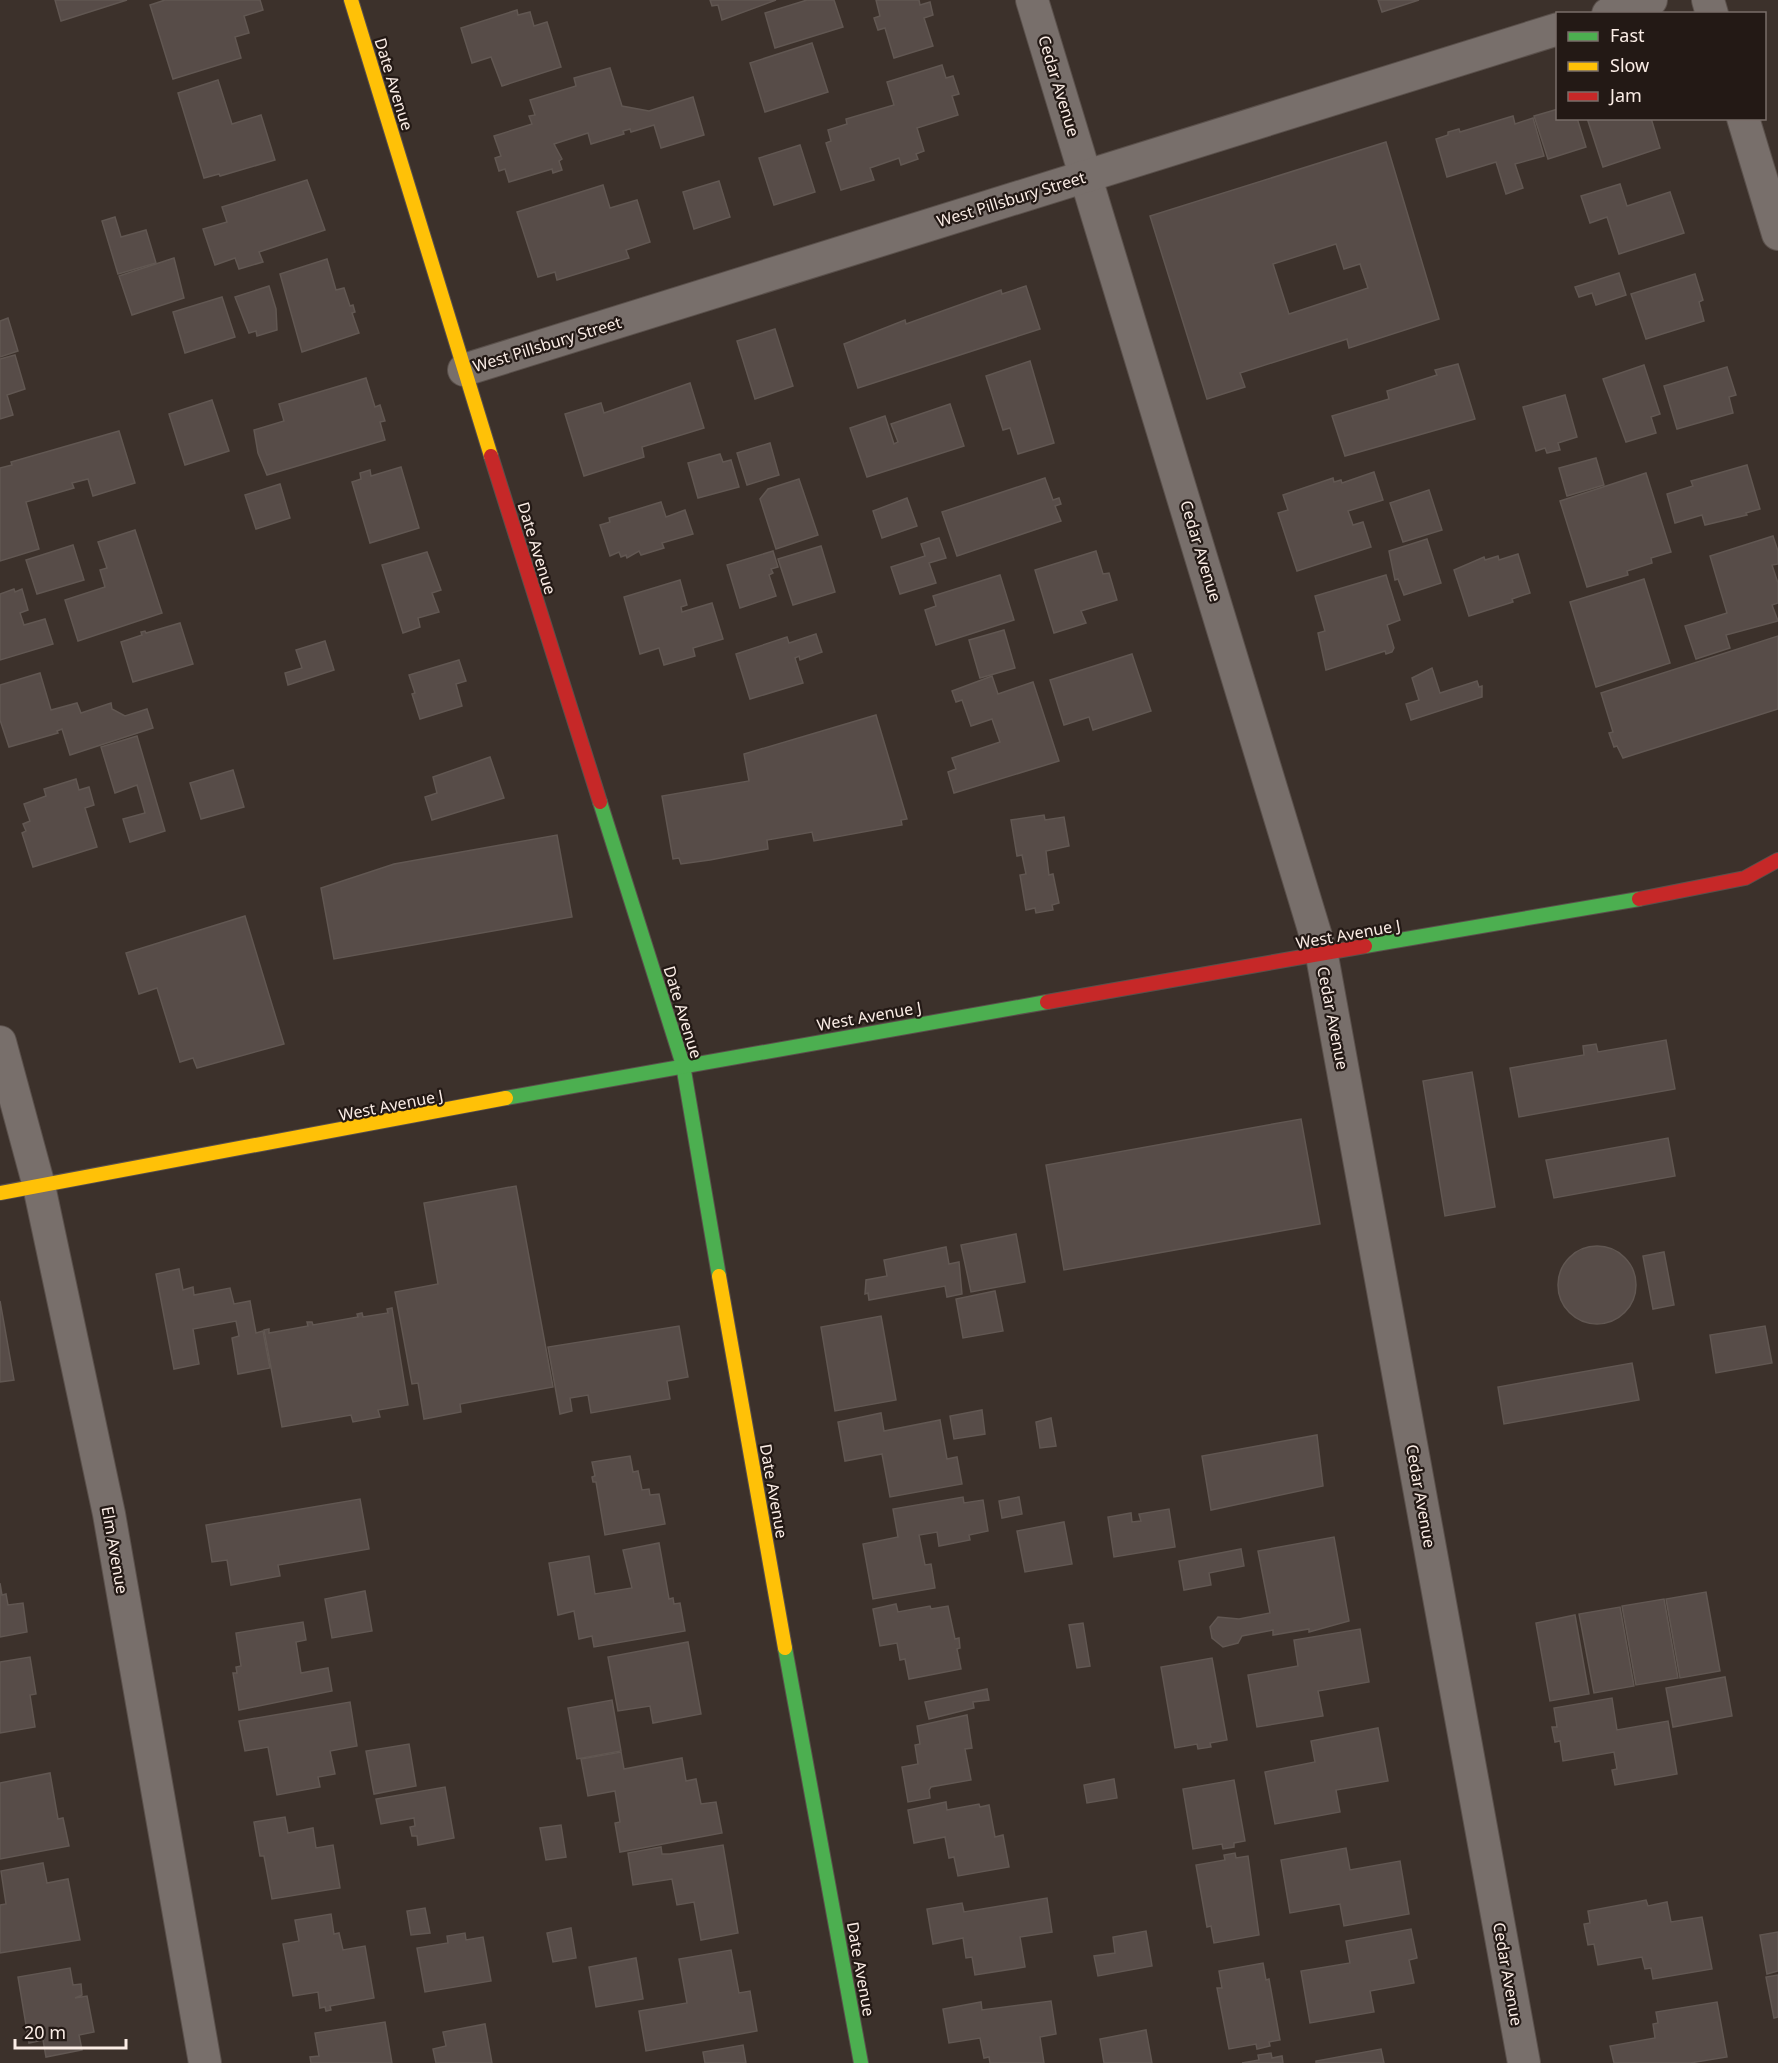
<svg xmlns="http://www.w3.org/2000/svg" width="1778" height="2063" font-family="'Noto Sans',sans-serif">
  <rect width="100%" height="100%" fill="#3c312b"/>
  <g fill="#574c48" stroke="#615752" stroke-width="1.5" fill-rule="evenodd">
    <polygon points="55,0 127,0 61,21"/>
    <polygon points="165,0 260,0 263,10 244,16 249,33 235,37 241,58 173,79 150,5"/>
    <polygon points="710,0 776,0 722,20 718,5 712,6"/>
    <polygon points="807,0 834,0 843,27 775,48 765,13"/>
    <polygon points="876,0 919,0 920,5 930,2 933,15 924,18 933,46 894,58 885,28 878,30 874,18 880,16"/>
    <polygon points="1378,0 1419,0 1382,12"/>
    <polygon points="517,10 518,15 530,12 534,26 547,22 561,67 502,86 491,57 472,63 461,28"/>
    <polygon points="812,43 828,92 765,112 750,63"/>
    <polygon points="942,65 946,78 953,76 959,94 952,96 958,115 917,128 924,151 916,154 918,159 901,165 899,158 870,168 874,180 841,190 826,143 831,141 828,130 847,124 846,119 894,105 887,82"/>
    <polygon points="610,68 622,106 649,111 693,97 704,135 661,148 654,125 631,132 630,129 623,131 624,134 591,144 588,133 554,144 562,159 559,161 562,170 553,173 552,169 509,182 505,169 499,171 495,158 501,156 494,136 532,124 529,116 535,115 530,100 576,86 574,78"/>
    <polygon points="218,80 232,124 261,115 275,160 220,176 219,174 204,178 178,93"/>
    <polygon points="1558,109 1558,118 1577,118 1586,147 1548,159 1534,116"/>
    <polygon points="1513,116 1515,124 1533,118 1544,156 1515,164 1523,188 1506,194 1496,162 1447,177 1436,139 1448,135 1448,132 1459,129 1460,132"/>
    <polygon points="1587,118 1651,118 1660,148 1603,167"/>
    <path d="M1386,142L1439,319L1349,348L1347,339L1240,373L1245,387L1207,399L1150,216ZM1336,244L1344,269L1360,264L1368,288L1289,314L1273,264Z"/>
    <polygon points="800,145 815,192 774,205 759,158"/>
    <polygon points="307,180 325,230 259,252 263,262 239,269 235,258 215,265 203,229 227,222 222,207"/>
    <polygon points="719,181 730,217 694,229 683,192"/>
    <polygon points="1620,184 1627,206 1670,192 1684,233 1619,254 1607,217 1590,223 1581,196"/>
    <polygon points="603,185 610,208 637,200 650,242 626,250 629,258 557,280 555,272 538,277 517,212"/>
    <polygon points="115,217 121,237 146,230 156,263 118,274 102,221"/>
    <polygon points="174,258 184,298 132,315 119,276"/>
    <polygon points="327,259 336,290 344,288 350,306 353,305 355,312 352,313 359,333 302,352 280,274"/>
    <polygon points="1619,273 1626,295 1596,305 1592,293 1579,297 1575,287"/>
    <polygon points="1695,274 1703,300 1699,302 1704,321 1646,339 1631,294"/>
    <polygon points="269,286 276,309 277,330 257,336 256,331 249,333 235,297"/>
    <polygon points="1026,286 1040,329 858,388 844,344 905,320 906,324 1001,290 1002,294"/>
    <polygon points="222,297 235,337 185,353 173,312"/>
    <polygon points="8,318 18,351 0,357 0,321"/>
    <polygon points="775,329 793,386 755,399 737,341"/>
    <polygon points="15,355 25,389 7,395 13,415 0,419 0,359"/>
    <polygon points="1030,361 1054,443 1018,454 1010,428 1003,430 986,376"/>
    <polygon points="1458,364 1475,419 1345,456 1332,416 1389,399 1387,391 1437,375 1435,370"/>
    <polygon points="1644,365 1660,414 1651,417 1656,433 1626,442 1603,379"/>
    <polygon points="1727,367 1736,395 1729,397 1733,413 1677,429 1664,386"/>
    <polygon points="366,378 375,407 380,405 385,421 380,422 385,440 267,475 258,453 254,430 284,421 279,404"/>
    <polygon points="690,383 704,428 642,447 644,457 584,476 565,414 601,403 604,413"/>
    <polygon points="1565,395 1577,437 1558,443 1560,450 1547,453 1545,448 1536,451 1523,407"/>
    <polygon points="212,400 229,451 185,465 169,414"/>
    <polygon points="950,404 964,446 867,477 850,428 885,416 894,444 898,442 891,424"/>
    <polygon points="119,431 135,483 93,496 88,479 72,483 74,488 26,502 39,549 0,561 0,468 12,465 11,462"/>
    <polygon points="770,443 779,475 747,485 737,453"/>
    <polygon points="720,454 723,462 731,460 739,487 698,498 688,463"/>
    <polygon points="1596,458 1604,485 1567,496 1559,468"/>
    <polygon points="1747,465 1760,509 1746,513 1747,515 1705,525 1702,515 1675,523 1667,494 1693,486 1691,481"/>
    <polygon points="401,467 419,528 370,543 352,482 361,479 360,473 370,470 371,476"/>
    <polygon points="1374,472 1383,500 1348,511 1353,525 1363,522 1371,547 1297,571 1278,513 1288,510 1283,495 1333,478 1334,482 1341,480 1342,483"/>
    <polygon points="1646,473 1671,552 1651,558 1652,563 1627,571 1628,575 1587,587 1560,501"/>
    <polygon points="1045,478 1053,500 1059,498 1061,504 1055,506 1061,521 957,556 942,512"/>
    <polygon points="799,479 818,535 776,549 760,499 768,489"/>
    <polygon points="280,484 290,518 256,529 245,495"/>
    <polygon points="1429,490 1442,530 1403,542 1390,503"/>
    <polygon points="907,498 917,526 882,538 873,511"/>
    <polygon points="661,502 666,517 685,510 693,534 662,543 664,548 641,555 639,551 627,558 626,555 621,557 619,552 610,556 600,525 610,522 609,518"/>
    <polygon points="135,530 162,613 78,641 65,600 105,587 100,570 107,568 98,542"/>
    <polygon points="1773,536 1778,551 1778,564 1772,565 1778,583 1778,603 1772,605 1778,621 1726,635 1730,648 1696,659 1685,626 1727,613 1710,556"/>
    <polygon points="939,538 946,558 929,563 936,583 900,594 891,567 925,556 921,544"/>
    <polygon points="1427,539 1441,583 1404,595 1398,579 1395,580 1389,551"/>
    <polygon points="73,545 84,580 37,594 26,560"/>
    <polygon points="821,546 835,592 793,605 778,559"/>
    <polygon points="773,551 778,567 771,569 773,573 769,575 776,596 740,608 727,565"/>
    <polygon points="1096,551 1103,574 1109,573 1117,600 1081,611 1086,623 1054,633 1035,570"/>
    <polygon points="427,552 441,590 432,593 439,612 418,618 420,627 403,633 382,565"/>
    <polygon points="1518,554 1530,593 1512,599 1513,602 1469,616 1454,570 1484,557 1485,560 1498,556 1499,560"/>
    <polygon points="1000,575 1014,620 936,645 925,610 936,606 933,596"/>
    <polygon points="1386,575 1400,620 1387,625 1394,648 1392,652 1386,654 1385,651 1326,670 1318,633 1325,631 1315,596"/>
    <polygon points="1644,579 1670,663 1596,687 1570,602"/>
    <polygon points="680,580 687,605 681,607 682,612 712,603 723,639 693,648 695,656 664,665 659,648 640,654 624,597"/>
    <polygon points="14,589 15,592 22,589 28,610 20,613 24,625 45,619 53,644 0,660 0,594"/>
    <polygon points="180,623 193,664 133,682 121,642 142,635 141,632 145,631 146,633"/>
    <polygon points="1004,630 1015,668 980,678 969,640"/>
    <polygon points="816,634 822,652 800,660 799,656 795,658 803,683 750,699 736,654 787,637 789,643"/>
    <polygon points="1778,636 1778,709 1623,758 1617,746 1614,747 1609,733 1613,732 1601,693"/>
    <polygon points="325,641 334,670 288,685 285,673 302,668 296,650"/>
    <polygon points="1132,654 1151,711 1093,730 1089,717 1064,725 1050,680"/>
    <polygon points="459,660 466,681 456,684 462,706 420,719 412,694 415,693 409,675"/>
    <polygon points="1432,668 1440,693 1477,681 1479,687 1482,686 1482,697 1411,720 1406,704 1419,700 1412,678"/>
    <polygon points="40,673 51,710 77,703 81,713 111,703 112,709 125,716 147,709 153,728 70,755 62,729 57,731 58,733 9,747 0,720 0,685"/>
    <polygon points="992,676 998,694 1033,682 1059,761 954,793 948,772 956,769 952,758 1000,742 992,719 971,726 962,700 956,702 952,691"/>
    <polygon points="876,715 907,819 901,820 902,825 814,841 812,832 767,840 768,849 710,860 681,864 679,858 673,859 662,796 749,781 744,754"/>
    <polygon points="137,736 165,831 130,842 123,819 145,813 137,785 115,793 101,747"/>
    <polygon points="490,757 504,798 432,820 425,797 437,793 433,777"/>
    <polygon points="233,770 244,807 201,819 190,783"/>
    <polygon points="76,779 79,790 89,787 94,805 85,808 97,847 33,867 22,833 26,831 23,824 30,821 24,804 46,796 44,789"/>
    <polygon points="1044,815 1045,820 1064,817 1069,846 1046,851 1049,875 1053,874 1059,903 1052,905 1053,910 1036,913 1035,908 1026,910 1020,875 1026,874 1022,855 1017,856 1011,820"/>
    <polygon points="557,835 572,917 334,959 321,888 394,864"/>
    <polygon points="245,916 284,1044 197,1068 193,1058 180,1062 157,988 139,994 126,953"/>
    <polygon points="1666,1040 1675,1089 1519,1117 1510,1068 1584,1055 1583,1046 1596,1044 1598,1052"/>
    <polygon points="1472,1072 1495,1207 1445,1216 1423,1081"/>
    <polygon points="1301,1119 1320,1224 1064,1270 1046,1165"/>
    <polygon points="1668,1138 1675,1176 1554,1198 1546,1160"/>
    <polygon points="516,1186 553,1387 460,1404 461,1412 424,1419 418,1383 412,1384 395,1292 438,1284 424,1203"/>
    <polygon points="1016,1234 1025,1282 971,1292 961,1245"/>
    <circle cx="1597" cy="1285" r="39"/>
    <polygon points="946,1247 949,1264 959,1262 962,1294 947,1297 945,1286 869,1300 868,1293 865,1294 866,1280 887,1276 884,1260"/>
    <polygon points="1664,1252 1674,1305 1653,1309 1643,1256"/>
    <polygon points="179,1269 183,1290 193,1287 194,1295 230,1288 234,1304 250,1301 256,1333 263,1331 270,1368 238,1374 232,1338 239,1336 236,1321 193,1329 199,1364 174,1369 156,1274"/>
    <polygon points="995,1291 1003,1331 963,1338 956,1299"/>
    <polygon points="0,1301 14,1380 0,1382"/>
    <polygon points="392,1308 408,1405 378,1410 380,1417 353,1422 351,1415 282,1427 264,1330 269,1329 269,1333 308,1326 307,1322 312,1322 313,1325 358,1317 357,1314 362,1313 363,1317 388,1313 387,1309"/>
    <polygon points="881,1316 896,1400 835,1411 821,1327"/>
    <polygon points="679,1326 688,1377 667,1381 670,1399 591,1413 588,1395 570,1398 572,1411 560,1414 548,1347"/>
    <polygon points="1765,1326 1772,1363 1716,1373 1710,1335"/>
    <polygon points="1632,1363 1639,1400 1504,1424 1498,1387"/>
    <polygon points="982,1410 985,1434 954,1439 950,1416"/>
    <polygon points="881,1413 884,1431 940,1420 947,1459 957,1457 962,1484 890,1497 882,1454 845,1461 838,1422"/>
    <polygon points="1051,1418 1056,1446 1040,1448 1036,1422"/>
    <polygon points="1317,1435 1323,1486 1211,1510 1202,1456"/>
    <polygon points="630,1456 633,1472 638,1471 642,1490 649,1489 650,1495 659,1494 665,1524 605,1535 596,1482 593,1482 592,1477 595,1476 592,1462"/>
    <polygon points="963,1497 964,1503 983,1500 988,1531 969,1535 970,1540 939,1546 937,1532 919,1535 925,1565 931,1564 935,1588 873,1599 863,1544 898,1537 893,1509"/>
    <polygon points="1019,1497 1022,1514 1002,1518 999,1501"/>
    <polygon points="360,1499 369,1549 278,1565 280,1576 231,1585 227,1560 212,1562 206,1525"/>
    <polygon points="1169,1509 1175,1547 1114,1557 1108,1517 1131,1513 1132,1522 1141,1521 1139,1514"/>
    <polygon points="1064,1522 1072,1564 1025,1572 1017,1531"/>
    <polygon points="1334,1537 1349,1621 1309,1632 1309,1629 1273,1635 1273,1630 1242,1636 1238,1643 1223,1647 1212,1638 1210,1627 1218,1617 1239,1619 1270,1613 1258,1551"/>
    <polygon points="659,1543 669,1599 673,1598 674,1604 680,1603 685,1631 594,1647 592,1636 579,1639 574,1611 558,1615 549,1563 589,1556 595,1594 632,1588 623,1550"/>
    <polygon points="1241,1549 1244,1566 1209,1573 1211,1585 1184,1590 1179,1561"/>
    <polygon points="0,1583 2,1595 6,1594 8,1605 23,1603 27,1632 0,1637"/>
    <polygon points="365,1591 372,1631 332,1638 325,1599"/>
    <polygon points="1706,1592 1720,1671 1680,1678 1666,1599"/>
    <polygon points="1664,1599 1678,1678 1636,1685 1622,1606"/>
    <polygon points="896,1604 898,1612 930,1606 931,1609 948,1606 955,1639 959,1638 960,1648 957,1649 961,1669 909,1679 905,1659 900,1660 897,1643 880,1646 873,1609"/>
    <polygon points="1620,1607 1634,1686 1594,1693 1579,1614"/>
    <polygon points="1575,1615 1589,1694 1550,1701 1536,1623"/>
    <polygon points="303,1622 306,1640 296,1642 301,1673 328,1668 332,1691 239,1710 233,1673 237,1673 236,1667 241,1666 236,1633"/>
    <polygon points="1083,1623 1090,1666 1077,1668 1069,1625"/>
    <polygon points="1360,1629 1369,1682 1318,1691 1323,1716 1257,1727 1248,1675 1298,1666 1294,1640"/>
    <polygon points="688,1642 701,1714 653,1723 650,1706 618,1711 608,1657"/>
    <polygon points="30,1657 36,1694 30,1695 35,1727 0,1733 0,1662"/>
    <polygon points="1212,1658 1227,1740 1210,1743 1211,1747 1198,1749 1197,1744 1175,1748 1161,1667"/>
    <polygon points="1725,1677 1732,1716 1673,1727 1666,1688"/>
    <polygon points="987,1689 989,1700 973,1702 974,1708 929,1719 925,1702"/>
    <polygon points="1612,1698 1617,1730 1668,1721 1677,1774 1615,1785 1612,1770 1617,1769 1614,1752 1563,1761 1560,1741 1555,1742 1552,1727 1557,1727 1554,1708"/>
    <polygon points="612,1700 621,1751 577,1759 568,1708"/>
    <polygon points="350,1702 357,1746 330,1751 335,1774 318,1777 320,1787 277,1795 268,1747 245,1751 239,1721"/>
    <polygon points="967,1715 972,1748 965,1749 971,1780 931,1787 929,1790 930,1798 908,1802 902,1767 918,1764 915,1745 920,1744 917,1726"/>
    <polygon points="1378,1728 1388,1781 1336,1790 1340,1812 1275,1824 1265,1772 1315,1762 1311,1741"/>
    <polygon points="409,1744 416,1786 374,1794 366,1751"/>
    <polygon points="621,1752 624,1769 682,1758 686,1781 696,1779 701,1804 716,1802 722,1833 620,1852 615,1823 620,1822 615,1791 588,1796 581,1759"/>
    <polygon points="50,1773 58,1819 63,1818 69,1846 0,1859 0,1783"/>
    <polygon points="1114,1779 1117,1798 1087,1803 1084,1785"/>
    <polygon points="1234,1780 1245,1841 1234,1843 1234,1847 1223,1849 1222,1844 1193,1849 1183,1789"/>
    <polygon points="445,1787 454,1838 418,1845 417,1836 412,1836 410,1827 415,1826 414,1818 381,1824 376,1799"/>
    <polygon points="946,1802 947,1810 979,1804 980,1807 989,1805 995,1837 1003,1835 1009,1867 958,1876 954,1857 949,1858 945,1837 914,1843 908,1810"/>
    <polygon points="285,1817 288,1833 313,1828 316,1848 333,1845 340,1888 272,1899 264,1856 260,1856 254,1822"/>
    <polygon points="561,1825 566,1857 546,1860 540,1828"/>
    <polygon points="723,1845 738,1933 701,1940 694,1902 677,1905 672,1879 633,1885 628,1853 661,1847 662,1854 670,1854"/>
    <polygon points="1346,1848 1350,1870 1400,1861 1409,1914 1344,1926 1340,1904 1290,1913 1281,1860"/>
    <polygon points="1235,1853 1236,1858 1248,1856 1259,1935 1214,1943 1211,1926 1207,1927 1196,1865 1225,1860 1224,1855"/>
    <polygon points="43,1863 47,1883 68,1879 80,1940 0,1953 0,1905 6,1904 1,1871"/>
    <polygon points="1047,1898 1052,1932 1020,1937 1025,1967 975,1975 972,1957 966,1958 963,1938 933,1944 927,1909 962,1903 964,1912"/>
    <polygon points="1646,1900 1648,1906 1667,1902 1671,1922 1702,1917 1712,1969 1653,1979 1651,1968 1645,1969 1642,1957 1598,1965 1594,1944 1588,1945 1584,1924 1590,1923 1588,1911"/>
    <polygon points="425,1908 430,1933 411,1935 407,1911"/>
    <polygon points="331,1914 334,1934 339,1933 343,1950 365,1946 374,1998 330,2006 331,2010 326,2011 325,2007 320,2008 318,1992 293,1996 283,1944 299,1941 295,1920"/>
    <polygon points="571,1928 576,1958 553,1962 547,1933"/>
    <polygon points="1411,1929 1417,1958 1409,1960 1414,1983 1370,1991 1374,2012 1310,2023 1301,1971 1350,1963 1346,1941"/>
    <polygon points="1146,1931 1152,1966 1098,1976 1094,1956 1115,1953 1113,1937"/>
    <polygon points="1778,1932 1778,1971 1767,1974 1760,1935"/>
    <polygon points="465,1933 466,1940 483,1937 491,1981 425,1992 417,1948 448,1943 447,1936"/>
    <polygon points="731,1950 739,1993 750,1991 757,2031 646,2051 639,2011 687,2003 679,1959"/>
    <polygon points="636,1958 643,1999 596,2007 589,1967"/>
    <polygon points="1263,1963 1266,1980 1269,1979 1280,2040 1269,2042 1270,2046 1257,2049 1256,2044 1229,2049 1217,1988 1222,1988 1219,1971"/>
    <polygon points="70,1968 73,1985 81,1984 82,1995 75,1998 87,1996 94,2032 79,2035 82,2050 46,2057 43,2040 29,2043 18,1977"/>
    <polygon points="1778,1975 1778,2017 1774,2018 1766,1977"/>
    <polygon points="1051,2001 1056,2034 1040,2037 1044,2063 990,2063 989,2057 984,2058 980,2038 949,2043 943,2009 981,2002 982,2010"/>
    <polygon points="1717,2002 1727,2057 1690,2063 1614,2063 1610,2046 1655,2038 1653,2024 1658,2023 1656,2012"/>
    <polygon points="385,2022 392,2063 311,2063 310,2057 319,2056 315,2033"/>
    <polygon points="485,2024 492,2063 436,2063 433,2049 446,2046 443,2032"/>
    <polygon points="1146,2030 1152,2063 1104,2063 1100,2039"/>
    <polygon points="743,2045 746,2063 705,2063 703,2052"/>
    <polygon points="1381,2049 1384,2063 1316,2063 1316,2061"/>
    <polygon points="1271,2053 1272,2058 1282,2056 1283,2063 1242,2063 1259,2060 1258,2055"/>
  </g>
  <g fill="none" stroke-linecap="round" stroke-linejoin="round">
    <g stroke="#5a504b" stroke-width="34">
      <g id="street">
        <polyline points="1032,0 1322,956 1524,2063"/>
        <polyline points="1708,0 1712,14"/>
        <polyline points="1608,14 1651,0"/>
        <polyline points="1743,118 1778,234"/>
        <polyline points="464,370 1558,29"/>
        <polyline points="0,1042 39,1186 109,1514 205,2063"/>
      </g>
    </g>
    <g stroke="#5a504b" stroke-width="16">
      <g id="fast">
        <polyline points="600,802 683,1065 719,1276"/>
        <polyline points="1365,946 1639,899"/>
        <polyline points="506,1098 1047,1002"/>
        <polyline points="785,1648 861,2063"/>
      </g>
    </g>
    <g stroke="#5a504b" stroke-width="16">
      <g id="slow">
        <polyline points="351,0 491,456"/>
        <polyline points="0,1193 506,1098"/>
        <polyline points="719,1276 785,1648"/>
      </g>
    </g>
    <g stroke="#5a504b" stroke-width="16">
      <g id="jam">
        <polyline points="491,456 600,802"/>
        <polyline points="1639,899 1745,878 1778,860"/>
        <polyline points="1047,1002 1365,946"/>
      </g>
    </g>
    <use href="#street" stroke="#786f6b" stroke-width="32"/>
    <use href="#fast" stroke="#4caf50" stroke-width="14"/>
    <use href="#slow" stroke="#ffc107" stroke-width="14"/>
    <use href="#jam" stroke="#c62828" stroke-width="14"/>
  </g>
  <g text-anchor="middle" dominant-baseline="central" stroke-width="4.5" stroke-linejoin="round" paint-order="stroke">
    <g font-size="16" fill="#fbede6" stroke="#231915">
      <text transform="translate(394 84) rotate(73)">Date Avenue</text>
      <text transform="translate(1059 86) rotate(73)">Cedar Avenue</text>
      <text transform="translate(1011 199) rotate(-17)">West Pillsbury Street</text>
      <text transform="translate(547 344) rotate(-17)">West Pillsbury Street</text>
      <text transform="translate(537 548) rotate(73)">Date Avenue</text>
      <text transform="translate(1201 551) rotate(73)">Cedar Avenue</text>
      <text transform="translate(1348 934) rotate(-10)">West Avenue J</text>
      <text transform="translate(683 1012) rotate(73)">Date Avenue</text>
      <text transform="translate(869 1016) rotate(-10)">West Avenue J</text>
      <text transform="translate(1333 1018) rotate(79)">Cedar Avenue</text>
      <text transform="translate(391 1105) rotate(-11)">West Avenue J</text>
      <text transform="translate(774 1491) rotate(80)">Date Avenue</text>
      <text transform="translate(1421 1496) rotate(80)">Cedar Avenue</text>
      <text transform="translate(115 1550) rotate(80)">Elm Avenue</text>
      <text transform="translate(861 1969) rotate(80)">Date Avenue</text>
      <text transform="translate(1508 1974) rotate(80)">Cedar Avenue</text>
    </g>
  </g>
  <rect x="1556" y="12" width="210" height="108" fill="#231915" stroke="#796e69" stroke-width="1.5"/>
  <rect x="1568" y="32" width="30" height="9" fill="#4caf50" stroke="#796e69" stroke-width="1.5"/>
  <text x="1610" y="42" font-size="18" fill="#fbede6">Fast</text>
  <rect x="1568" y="62" width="30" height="9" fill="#ffc107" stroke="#796e69" stroke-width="1.5"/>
  <text x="1610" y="72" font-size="18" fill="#fbede6">Slow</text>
  <rect x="1568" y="92" width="30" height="9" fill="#c62828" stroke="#796e69" stroke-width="1.5"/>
  <text x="1610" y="102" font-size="18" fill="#fbede6">Jam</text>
  <path d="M15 2039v9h111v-9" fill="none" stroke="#fbede6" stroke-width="3"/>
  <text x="24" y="2039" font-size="18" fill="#fbede6" stroke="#231915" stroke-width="4.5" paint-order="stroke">20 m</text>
</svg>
